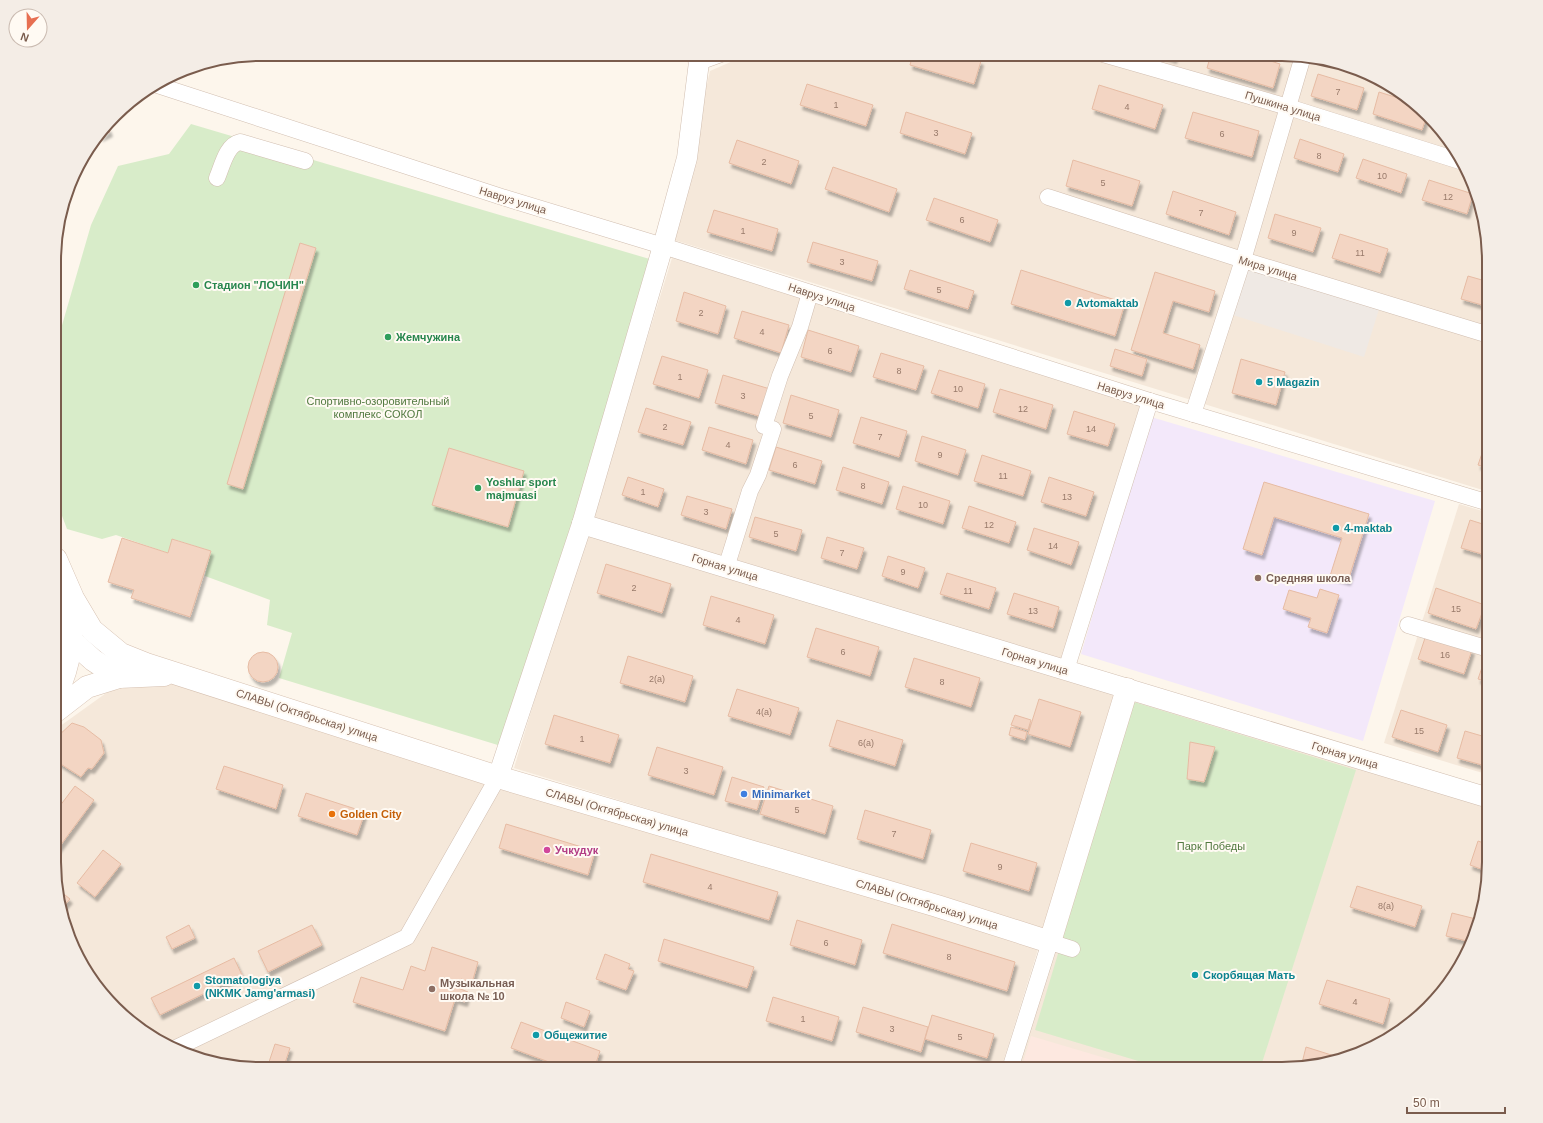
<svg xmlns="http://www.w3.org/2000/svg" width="1543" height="1123" font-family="Arial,sans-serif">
  <defs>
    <filter id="shadow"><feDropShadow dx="2.5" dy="4.5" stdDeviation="1" flood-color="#0004"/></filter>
  </defs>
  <rect width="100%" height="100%" fill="#fdf6ec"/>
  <g fill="#f5e8da">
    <polygon points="749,54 1295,54 1349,65 1408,97 1446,135 1468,169 1489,248 1489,492 671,239 710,71"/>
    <polygon points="672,258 1141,403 1061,662 592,518"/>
    <polygon points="1459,504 1489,513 1489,775 1384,743"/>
    <polygon points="586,530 1118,693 1046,930 514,768"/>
    <polygon points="171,680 1039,946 1001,1069 248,1069 194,1058 135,1026 82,965 56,889 56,729 109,691"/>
    <polygon points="1130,695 1489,805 1489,875 1478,929 1446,988 1418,1018 1374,1048 1335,1062 1282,1069 1014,1069"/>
  </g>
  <polygon fill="#fde8e0" points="1031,1036 1142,1069 1021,1069"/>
  <polygon fill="#efe9e4" points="1245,264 1380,306 1364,357 1230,314"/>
  <polygon fill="#f3e8fa" points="1151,417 1435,501 1363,741 1081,654"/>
  <g fill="#d8ecc9">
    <polygon points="191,124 653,260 563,565 501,746 279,678 292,633 267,625 270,600 205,576 211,551 173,539 168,553 116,535 102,539 67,529 56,500 56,346 91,225 118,166 169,154"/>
    <polygon points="56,599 64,618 63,631 56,655"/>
    <polygon points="1134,702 1356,770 1260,1069 1165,1069 1035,1030"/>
  </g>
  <g fill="#f3d5c3" stroke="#e6bba3" filter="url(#shadow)">
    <polygon points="913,54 959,54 981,61 974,84 910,65"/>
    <polygon points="1160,54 1175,54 1174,59"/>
    <polygon points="1211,54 1249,54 1280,64 1273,88 1207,68"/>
    <polygon points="1318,74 1364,88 1357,110 1311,96"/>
    <polygon points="807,84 873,105 866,126 800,105"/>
    <polygon points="1099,85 1163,105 1155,129 1092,109"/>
    <polygon points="1379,92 1414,103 1427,115 1422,130 1373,114"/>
    <polygon points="906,112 972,133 965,154 900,133"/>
    <polygon points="1193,112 1259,131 1252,157 1185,138"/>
    <polygon points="108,127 110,132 100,137"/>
    <polygon points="1300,139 1344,154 1338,172 1294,158"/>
    <polygon points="737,140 799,161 791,184 729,163"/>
    <polygon points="1363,159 1407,174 1401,193 1356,178"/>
    <polygon points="1073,160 1140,181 1132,206 1066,186"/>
    <polygon points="833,167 897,189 889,212 825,189"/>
    <polygon points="1429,180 1473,194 1467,214 1422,200"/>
    <polygon points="1173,191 1236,212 1229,235 1166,214"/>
    <polygon points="934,198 998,220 990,242 926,220"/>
    <polygon points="714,210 778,229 772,251 707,232"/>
    <polygon points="1275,214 1321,228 1313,252 1268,238"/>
    <polygon points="1340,234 1388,249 1380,273 1332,258"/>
    <polygon points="813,242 878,261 872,281 807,262"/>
    <polygon points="300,243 316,248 243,489 227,484"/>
    <polygon points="910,270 974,291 968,309 904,289"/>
    <polygon points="1021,270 1125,303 1115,336 1011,304"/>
    <polygon points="1155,272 1215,291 1209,312 1173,301 1163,333 1200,345 1193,369 1131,350"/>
    <polygon points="1468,276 1489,282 1489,307 1461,299"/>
    <polygon points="684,292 726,306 718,334 676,321"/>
    <polygon points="742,311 789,325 781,353 734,338"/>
    <polygon points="808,330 859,346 851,372 801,357"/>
    <polygon points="1115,349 1147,359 1142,376 1110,366"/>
    <polygon points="881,353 924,366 916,390 873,377"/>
    <polygon points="662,356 708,370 699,398 653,384"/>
    <polygon points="1241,359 1285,372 1276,405 1232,393"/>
    <polygon points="939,370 985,384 978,408 931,393"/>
    <polygon points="723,375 770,389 762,417 715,403"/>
    <polygon points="1000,389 1053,405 1046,429 993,412"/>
    <polygon points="791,395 839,410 831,437 783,423"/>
    <polygon points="646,408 691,422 683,445 638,432"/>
    <polygon points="1074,411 1115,424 1108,446 1067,434"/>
    <polygon points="861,417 907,431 899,457 853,443"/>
    <polygon points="709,427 753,440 746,464 702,450"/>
    <polygon points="922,436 966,450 958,475 915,461"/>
    <polygon points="1487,439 1489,440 1489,468 1478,465"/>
    <polygon points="776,447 822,461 815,484 769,470"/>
    <polygon points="449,448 524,471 508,527 432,505"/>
    <polygon points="982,455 1031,471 1023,496 974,481"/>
    <polygon points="843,467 889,482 882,504 836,490"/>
    <polygon points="628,477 664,489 658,507 622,495"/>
    <polygon points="1049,477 1094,492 1086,516 1041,502"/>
    <polygon points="1264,482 1369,514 1348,581 1330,576 1342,538 1274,517 1262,555 1243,549"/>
    <polygon points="903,486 950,501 943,524 896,509"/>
    <polygon points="687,496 732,509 726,529 681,515"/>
    <polygon points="969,506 1016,522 1009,543 962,528"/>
    <polygon points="755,517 802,530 796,551 749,537"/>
    <polygon points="1470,520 1489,526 1489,556 1461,548"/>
    <polygon points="1034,528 1079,542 1071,565 1027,550"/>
    <polygon points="827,537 864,548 857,569 821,558"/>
    <polygon points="122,538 168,553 172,539 211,551 190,617 131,598 134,590 108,582"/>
    <polygon points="888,556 925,568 918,588 882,576"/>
    <polygon points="606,564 671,584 662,613 597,593"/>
    <polygon points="947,573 996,588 989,609 940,594"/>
    <polygon points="1436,588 1485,605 1476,629 1428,613"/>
    <polygon points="1320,589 1339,595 1327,633 1308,627 1311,618 1283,609 1289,590 1317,598"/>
    <polygon points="1014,593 1059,607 1053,628 1007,614"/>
    <polygon points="711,596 774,615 765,644 703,625"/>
    <polygon points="816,628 879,647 870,676 807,657"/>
    <polygon points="1426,635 1472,650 1464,674 1418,659"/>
    <circle cx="263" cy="667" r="15"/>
    <polygon points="628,656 693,676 685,702 620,683"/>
    <polygon points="1486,656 1489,656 1489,682 1478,679"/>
    <polygon points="914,658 980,678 971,707 905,687"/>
    <polygon points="737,689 799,708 790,735 728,716"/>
    <polygon points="1039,699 1081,712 1070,747 1028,734"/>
    <polygon points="1401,710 1447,725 1438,752 1392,737"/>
    <polygon points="554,715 619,735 610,763 545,744"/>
    <polygon points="1015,715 1031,720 1028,730 1011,725"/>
    <polygon points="837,720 903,740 895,766 829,746"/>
    <polygon points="72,723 84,727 101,740 104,753 92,769 88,768 81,777 56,761 56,738"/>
    <polygon points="1011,727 1027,732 1025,740 1009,735"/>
    <polygon points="1465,731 1489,738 1489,767 1457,758"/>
    <polygon points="1190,742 1215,747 1204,782 1187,779"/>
    <polygon points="657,747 723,767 714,795 648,775"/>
    <polygon points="224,766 283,785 276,809 216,789"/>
    <polygon points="732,777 764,787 757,810 725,801"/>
    <polygon points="75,786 94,800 57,850 56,811"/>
    <polygon points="769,786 833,806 825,834 760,814"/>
    <polygon points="306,793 365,812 357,835 298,816"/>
    <polygon points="865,810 931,830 923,859 857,839"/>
    <polygon points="506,824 595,851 588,875 499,848"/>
    <polygon points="1478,841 1489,845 1489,872 1470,865"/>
    <polygon points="971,843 1037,863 1029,891 963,871"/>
    <polygon points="103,850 121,864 95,897 77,883"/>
    <polygon points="651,854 778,892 769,920 643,882"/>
    <polygon points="1357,886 1422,906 1415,927 1350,907"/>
    <polygon points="60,891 70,899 62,908 58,894"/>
    <polygon points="1452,913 1480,920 1478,929 1471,942 1446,936"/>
    <polygon points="797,920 862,940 855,965 790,945"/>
    <polygon points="892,924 1015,962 1007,991 883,953"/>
    <polygon points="189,925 195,938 172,949 166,937"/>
    <polygon points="312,925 322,945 268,972 258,951"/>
    <polygon points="664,939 754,967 747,988 658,961"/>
    <polygon points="432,947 478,962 472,983 461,979 458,988 468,992 465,1002 455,999 445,1031 353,1002 361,977 403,990 411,966 425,971"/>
    <polygon points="605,954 630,964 628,969 634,971 626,990 596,979"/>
    <polygon points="234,958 242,975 160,1015 151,998"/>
    <polygon points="1327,980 1390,999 1383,1024 1319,1004"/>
    <polygon points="773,997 839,1017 832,1041 766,1021"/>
    <polygon points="566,1002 590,1011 584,1027 561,1018"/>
    <polygon points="863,1007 928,1027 921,1052 856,1032"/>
    <polygon points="932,1015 994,1034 987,1058 925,1039"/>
    <polygon points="521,1022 600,1051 594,1069 568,1069 511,1048"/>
    <polygon points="275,1044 290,1048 284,1066 269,1062"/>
    <polygon points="1306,1047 1344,1059 1335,1062 1301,1067"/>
    <polygon points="221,1059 236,1063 235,1066 220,1063"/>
  </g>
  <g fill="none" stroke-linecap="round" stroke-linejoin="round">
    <g stroke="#d1beb0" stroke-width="17">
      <g id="minor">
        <polyline points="1103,54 1288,107 1463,162"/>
        <polyline points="699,62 721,54"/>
        <polyline points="157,85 502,197 663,246 1150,401 1489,503"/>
        <path d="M217,178C222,167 226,145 240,142L305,161"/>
        <polyline points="1048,197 1243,260 1489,335"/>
        <polyline points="1193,414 1243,260 1303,56"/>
        <polyline points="764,426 780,376 800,327 810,293"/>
        <polyline points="726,568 750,491 758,475 773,429"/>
        <polyline points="1408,625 1489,649"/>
        <polyline points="1066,670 1150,401"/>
        <polyline points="176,1048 407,937 498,777"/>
        <polyline points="1010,1069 1050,942 1072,949"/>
      </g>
    </g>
    <g stroke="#d1beb0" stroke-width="21">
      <g id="tertiary">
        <polyline points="582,524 1489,798"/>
        <polyline points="498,777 582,524 663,246 687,158 699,62 696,54"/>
      </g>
    </g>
    <g stroke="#d6c0b0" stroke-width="23">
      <g id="secondary">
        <polyline points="56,559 73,598 92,630 121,654 146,664 498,777 937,906 1050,942 1127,689"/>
        <polyline points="72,641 93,660 119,677"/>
        <path d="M56,695C71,664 75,632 70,597"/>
        <polyline points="56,711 87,687 119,677 164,675"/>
      </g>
    </g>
    <use href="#minor" stroke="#fff" stroke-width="16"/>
    <use href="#tertiary" stroke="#fff" stroke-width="20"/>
    <use href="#secondary" stroke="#fff" stroke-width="22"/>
  </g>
  <g fill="#2e9e5b" stroke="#fffaf3" stroke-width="1.5">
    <circle cx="196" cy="285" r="4"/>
    <circle cx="388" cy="337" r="4"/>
    <circle cx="478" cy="488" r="4"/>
  </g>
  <g fill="#0f9aa8" stroke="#fffaf3" stroke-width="1.5">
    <circle cx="1068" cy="303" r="4"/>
    <circle cx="1259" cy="382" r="4"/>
    <circle cx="1336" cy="528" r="4"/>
    <circle cx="1195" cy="975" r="4"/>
    <circle cx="197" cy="986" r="4"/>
    <circle cx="536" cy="1035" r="4"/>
  </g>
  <g fill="#8d6e63" stroke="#fffaf3" stroke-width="1.5">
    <circle cx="1258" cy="578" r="4"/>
    <circle cx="432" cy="989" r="4"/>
  </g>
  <circle fill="#3f7fe0" stroke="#fffaf3" stroke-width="1.5" cx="744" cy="794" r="4"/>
  <circle fill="#e8710a" stroke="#fffaf3" stroke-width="1.5" cx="332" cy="814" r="4"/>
  <circle fill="#d1479c" stroke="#fffaf3" stroke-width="1.5" cx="547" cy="850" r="4"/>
  <g text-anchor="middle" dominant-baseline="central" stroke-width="4" stroke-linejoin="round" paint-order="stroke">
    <g font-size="9" fill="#987a6a">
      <text x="1338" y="92">7</text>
      <text x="836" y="105">1</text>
      <text x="1127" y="107">4</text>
      <text x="936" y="133">3</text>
      <text x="1222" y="134">6</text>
      <text x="1319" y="156">8</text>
      <text x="764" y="162">2</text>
      <text x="1382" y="176">10</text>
      <text x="1103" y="183">5</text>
      <text x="1448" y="197">12</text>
      <text x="1201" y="213">7</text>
      <text x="962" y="220">6</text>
      <text x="743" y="231">1</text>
      <text x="1294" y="233">9</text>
      <text x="1360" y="253">11</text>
      <text x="842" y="262">3</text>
      <text x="939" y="290">5</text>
      <text x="701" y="313">2</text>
      <text x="762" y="332">4</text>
      <text x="830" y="351">6</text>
      <text x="899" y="371">8</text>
      <text x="680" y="377">1</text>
      <text x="958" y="389">10</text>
      <text x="743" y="396">3</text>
      <text x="1023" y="409">12</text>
      <text x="811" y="416">5</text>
      <text x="665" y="427">2</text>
      <text x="1091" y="429">14</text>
      <text x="880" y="437">7</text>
      <text x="728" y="445">4</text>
      <text x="940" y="455">9</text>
      <text x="795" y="465">6</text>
      <text x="1003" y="476">11</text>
      <text x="863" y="486">8</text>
      <text x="643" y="492">1</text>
      <text x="1067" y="497">13</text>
      <text x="923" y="505">10</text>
      <text x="706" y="512">3</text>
      <text x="989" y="525">12</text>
      <text x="776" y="534">5</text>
      <text x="1053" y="546">14</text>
      <text x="842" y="553">7</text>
      <text x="903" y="572">9</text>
      <text x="634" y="588">2</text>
      <text x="968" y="591">11</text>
      <text x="1456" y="609">15</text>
      <text x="1033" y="611">13</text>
      <text x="738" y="620">4</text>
      <text x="843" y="652">6</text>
      <text x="1445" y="655">16</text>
      <text x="657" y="679">2(а)</text>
      <text x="942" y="682">8</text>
      <text x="764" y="712">4(а)</text>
      <text x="1419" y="731">15</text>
      <text x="582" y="739">1</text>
      <text x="866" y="743">6(а)</text>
      <text x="686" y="771">3</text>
      <text x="797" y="810">5</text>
      <text x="894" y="834">7</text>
      <text x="1000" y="867">9</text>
      <text x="710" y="887">4</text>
      <text x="1386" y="906">8(а)</text>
      <text x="826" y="943">6</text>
      <text x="949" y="957">8</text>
      <text x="1355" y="1002">4</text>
      <text x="803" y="1019">1</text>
      <text x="892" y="1029">3</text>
      <text x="960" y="1037">5</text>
    </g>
    <g font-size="11" fill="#7a5c4d" stroke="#fffaf3">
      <text transform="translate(1283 106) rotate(17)">Пушкина улица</text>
      <text transform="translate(513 200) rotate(17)">Навруз улица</text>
      <text transform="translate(1268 268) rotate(17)">Мира улица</text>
      <text transform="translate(822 297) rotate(18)">Навруз улица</text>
      <text transform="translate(1131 395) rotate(17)">Навруз улица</text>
      <text transform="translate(725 567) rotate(17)">Горная улица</text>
      <text transform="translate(1035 661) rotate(17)">Горная улица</text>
      <text transform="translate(307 715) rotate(18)">СЛАВЫ (Октябрьская) улица</text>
      <text transform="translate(1345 755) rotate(17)">Горная улица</text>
      <text transform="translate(617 812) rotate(16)">СЛАВЫ (Октябрьская) улица</text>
      <text transform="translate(927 904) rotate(17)">СЛАВЫ (Октябрьская) улица</text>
    </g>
    <g font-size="11" font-weight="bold" fill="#27864d" stroke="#fffaf3" text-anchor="start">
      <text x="204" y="285">Стадион "ЛОЧИН"</text>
      <text x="396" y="337">Жемчужина</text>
      <text x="486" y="482">Yoshlar sport<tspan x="486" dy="13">majmuasi</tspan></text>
    </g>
    <g font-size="11" font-weight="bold" fill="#0d838f" stroke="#fffaf3" text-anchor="start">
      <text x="1076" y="303">Avtomaktab</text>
      <text x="1267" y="382">5 Magazin</text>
      <text x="1344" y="528">4-maktab</text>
      <text x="1203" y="975">Скорбящая Мать</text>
      <text x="205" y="980">Stomatologiya<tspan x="205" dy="13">(NKMK Jamg'armasi)</tspan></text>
      <text x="544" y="1035">Общежитие</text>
    </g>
    <g font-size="11" fill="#537a41" stroke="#fffaf3">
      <text x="378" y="401">Спортивно-озоровительный<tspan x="378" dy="13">комплекс СОКОЛ</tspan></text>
      <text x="1211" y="846">Парк Победы</text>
    </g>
    <g font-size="11" font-weight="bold" fill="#785e54" stroke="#fffaf3" text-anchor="start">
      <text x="1266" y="578">Средняя школа</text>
      <text x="440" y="983">Музыкальная<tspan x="440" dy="13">школа № 10</tspan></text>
    </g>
    <g font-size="11" font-weight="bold" fill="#366cbe" stroke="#fffaf3" text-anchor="start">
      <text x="752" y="794">Minimarket</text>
    </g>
    <g font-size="11" font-weight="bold" fill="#c56008" stroke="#fffaf3" text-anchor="start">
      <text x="340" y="814">Golden City</text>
    </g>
    <g font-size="11" font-weight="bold" fill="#b23c85" stroke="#fffaf3" text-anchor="start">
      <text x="555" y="850">Учкудук</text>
    </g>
  </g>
  <path d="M0 0H1543V1123H0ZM261 61H1282A200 200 0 0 1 1482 261V862A200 200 0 0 1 1282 1062H261A200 200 0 0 1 61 862V261A200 200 0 0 1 261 61Z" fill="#f4ede6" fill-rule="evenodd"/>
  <path fill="none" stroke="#7a5c4d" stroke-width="2" d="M261 61H1282A200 200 0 0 1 1482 261V862A200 200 0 0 1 1282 1062H261A200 200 0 0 1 61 862V261A200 200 0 0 1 261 61Z"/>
  <g transform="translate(28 28) rotate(200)"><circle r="19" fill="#fffaf3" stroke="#cabbb1"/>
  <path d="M0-3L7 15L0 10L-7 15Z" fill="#e76f51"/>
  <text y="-6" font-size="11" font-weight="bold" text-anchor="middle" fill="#7a5c4d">N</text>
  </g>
  <path d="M1407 1107v6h98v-6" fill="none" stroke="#7a5c4d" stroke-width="2"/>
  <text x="1413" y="1107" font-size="12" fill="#7a5c4d" stroke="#fffaf3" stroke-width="3" paint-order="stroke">50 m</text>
</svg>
